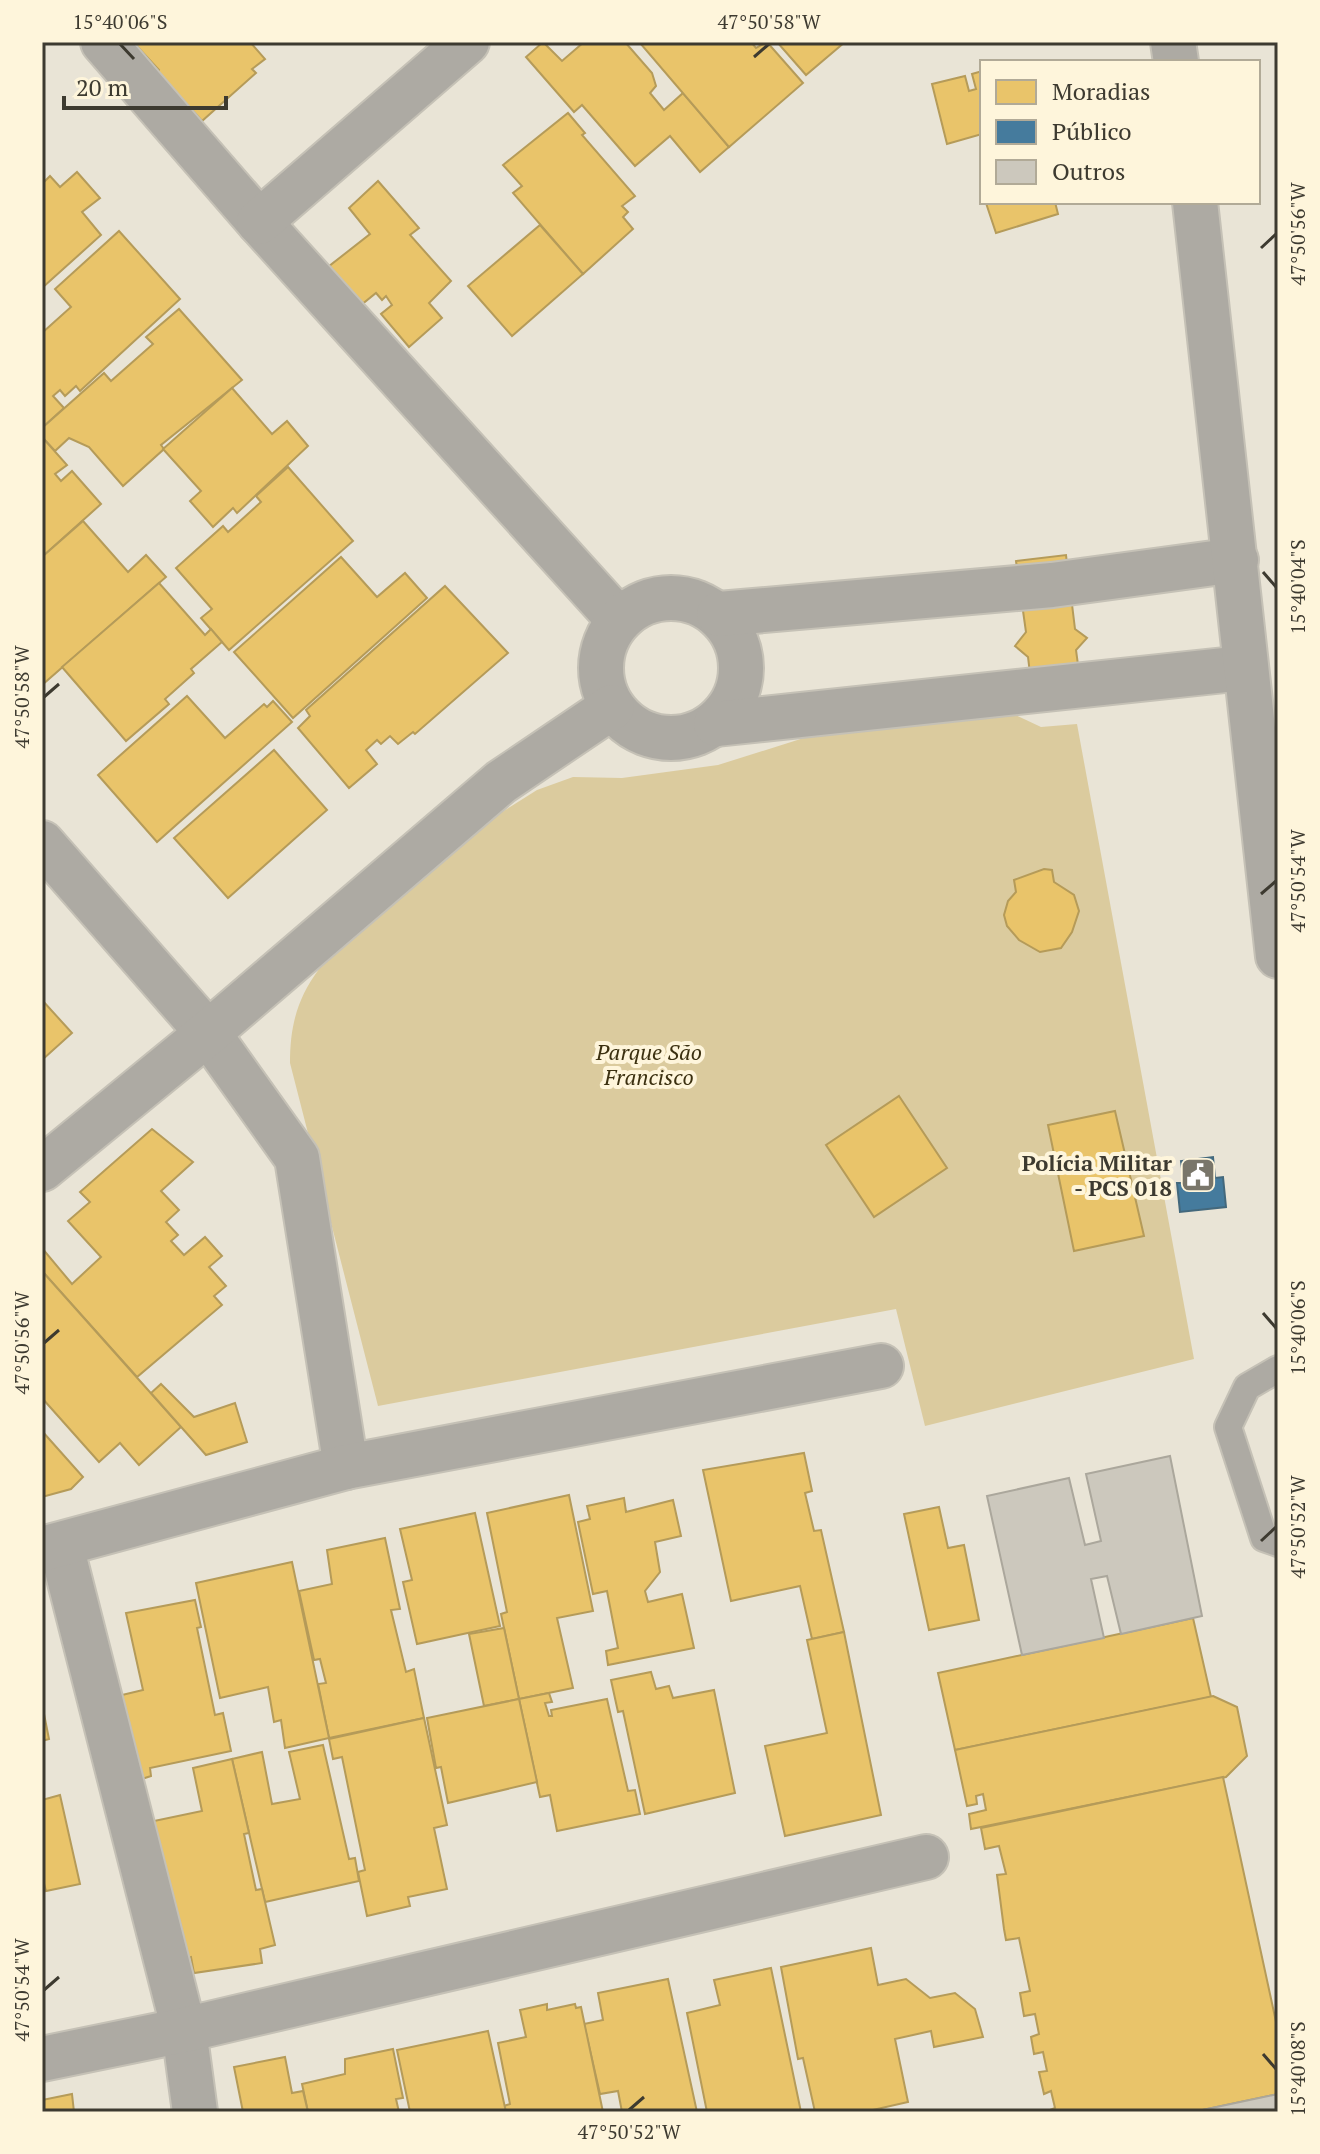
<svg xmlns="http://www.w3.org/2000/svg" width="1320" height="2154" font-family="'PT Serif',serif">
  <rect width="100%" height="100%" fill="#e9e4d6"/>
  <path fill="#dbcb9e" d="M1011,713L1041,727L1077,724L1194,1359L925,1426L896,1309L378,1406L290,1063C290,1026 297,999 319,969L499,814L537,790L573,777L622,778L718,765L810,736Z"/>
  <g fill="#e9c46a" stroke="#b59b59" stroke-width="2">
    <polygon points="133,42 250,42 265,59 252,69 256,73 202,121 181,98 170,101 157,75 159,70"/>
    <polygon points="543,42 562,61 584,42 625,42 652,73 656,86 650,93 664,110 683,93 729,147 700,172 670,136 635,166 582,105 574,112 526,57"/>
    <polygon points="751,42 756,48 767,42 803,83 729,147 640,43"/>
    <polygon points="777,42 845,42 806,75"/>
    <polygon points="982,71 982,134 947,144 932,84 965,76 969,91 976,89 972,74"/>
    <polygon points="568,113 585,133 582,135 635,196 622,206 628,212 623,217 633,229 583,274 513,193 522,186 503,165"/>
    <polygon points="77,172 100,198 82,212 101,235 42,288 42,184 50,176 60,187"/>
    <polygon points="378,181 419,228 410,235 451,281 429,303 442,318 409,347 381,314 392,305 386,296 382,300 376,293 361,305 328,267 370,234 349,208"/>
    <polygon points="1055,202 1058,214 996,233 986,203"/>
    <polygon points="540,225 583,274 512,336 468,286"/>
    <polygon points="119,231 180,299 80,391 76,386 65,396 60,390 53,396 64,408 42,428 42,333 71,307 55,289"/>
    <polygon points="179,309 242,380 161,445 164,449 123,486 89,447 69,438 55,451 42,437 42,428 104,373 111,381 153,344 146,337"/>
    <polygon points="232,388 272,434 287,421 308,446 237,513 233,508 213,527 190,501 201,491 163,449"/>
    <polygon points="42,437 67,465 55,474 61,481 72,471 101,504 42,557"/>
    <polygon points="288,467 353,541 229,650 201,618 212,609 176,568 223,526 228,532 261,502 256,496"/>
    <polygon points="83,521 128,572 146,555 166,577 42,685 42,557"/>
    <polygon points="1066,555 1075,629 1087,638 1076,650 1083,702 1034,707 1028,657 1015,646 1026,632 1016,561"/>
    <polygon points="341,557 377,597 405,573 427,598 293,718 234,652"/>
    <polygon points="159,583 205,635 211,629 222,642 191,669 194,673 165,699 169,704 126,741 62,667"/>
    <polygon points="445,586 508,653 415,734 413,732 398,744 390,736 381,744 377,740 366,750 377,764 349,788 298,728 310,716 306,710"/>
    <polygon points="187,696 225,738 264,704 267,707 273,701 292,722 157,842 98,775"/>
    <polygon points="274,750 327,810 228,898 174,838"/>
    <polygon points="1044,869 1052,870 1054,882 1074,895 1079,911 1072,932 1061,948 1040,952 1019,940 1007,926 1004,915 1008,901 1016,892 1014,880"/>
    <polygon points="42,1000 72,1033 42,1060"/>
    <polygon points="899,1096 947,1168 874,1217 826,1145"/>
    <polygon points="1115,1111 1144,1236 1074,1251 1048,1125"/>
    <polygon points="152,1129 193,1162 161,1191 179,1210 166,1222 178,1235 171,1241 184,1255 205,1237 222,1256 209,1267 226,1286 214,1296 222,1305 137,1377 42,1271 42,1248 72,1284 101,1257 68,1221 90,1202 80,1192"/>
    <polygon points="42,1271 181,1427 139,1465 120,1443 99,1462 42,1398"/>
    <polygon points="161,1384 194,1417 235,1403 247,1442 206,1455 151,1393"/>
    <polygon points="42,1431 83,1477 71,1489 42,1497"/>
    <polygon points="804,1453 812,1491 805,1493 814,1531 821,1530 844,1632 812,1639 800,1586 731,1601 703,1470"/>
    <polygon points="569,1495 593,1611 557,1618 573,1688 519,1699 501,1614 507,1612 487,1513"/>
    <polygon points="624,1498 626,1512 673,1500 681,1536 655,1542 660,1572 645,1591 648,1602 682,1594 694,1648 608,1665 606,1651 618,1648 607,1591 593,1594 578,1522 590,1519 587,1506"/>
    <polygon points="939,1507 948,1548 964,1545 979,1620 929,1630 904,1514"/>
    <polygon points="475,1513 500,1626 417,1644 403,1582 412,1580 400,1529"/>
    <polygon points="385,1538 400,1609 391,1610 406,1672 414,1669 424,1718 329,1738 318,1684 326,1683 320,1659 314,1660 299,1591 332,1584 327,1550"/>
    <polygon points="292,1562 329,1738 285,1748 281,1720 274,1722 268,1687 220,1698 196,1583"/>
    <polygon points="195,1600 201,1627 197,1628 215,1715 223,1713 231,1751 150,1768 151,1776 139,1780 122,1695 143,1690 126,1613"/>
    <polygon points="1193,1618 1211,1697 955,1750 938,1673"/>
    <polygon points="504,1628 519,1699 484,1706 469,1634"/>
    <polygon points="844,1632 881,1815 785,1836 765,1746 827,1733 807,1640"/>
    <polygon points="651,1672 656,1689 669,1686 673,1698 714,1690 735,1793 645,1814 623,1711 618,1712 611,1680"/>
    <polygon points="549,1693 552,1702 545,1703 549,1716 552,1716 551,1710 607,1699 628,1791 635,1790 640,1814 557,1831 550,1795 540,1797 519,1699"/>
    <polygon points="1213,1696 1237,1707 1247,1756 1226,1777 971,1829 969,1814 986,1810 983,1794 976,1796 977,1804 967,1806 955,1750"/>
    <polygon points="519,1699 537,1782 448,1803 441,1767 436,1768 427,1718"/>
    <polygon points="42,1704 49,1739 42,1741"/>
    <polygon points="424,1718 447,1825 434,1828 447,1889 408,1897 410,1906 367,1916 358,1872 365,1870 342,1757 333,1759 329,1739"/>
    <polygon points="323,1745 349,1859 355,1858 359,1881 265,1902 232,1759 262,1752 272,1804 300,1799 289,1752"/>
    <polygon points="232,1759 249,1833 244,1834 256,1890 262,1889 275,1945 260,1949 262,1963 194,1973 191,1957 185,1959 154,1821 202,1811 193,1768"/>
    <polygon points="1223,1777 1278,2031 1278,2094 1193,2112 1045,2112 1055,2108 1051,2091 1044,2094 1039,2072 1047,2071 1043,2052 1034,2054 1031,2037 1039,2034 1035,2014 1024,2016 1020,1993 1030,1991 1019,1938 1006,1940 1004,1929 997,1875 1006,1874 999,1846 985,1849 981,1828"/>
    <polygon points="60,1795 80,1884 46,1891 42,1876 42,1800"/>
    <polygon points="871,1948 878,1985 906,1979 930,1998 955,1993 975,2009 983,2037 934,2047 931,2031 895,2039 908,2102 864,2112 815,2112 803,2058 798,2059 781,1967"/>
    <polygon points="771,1968 801,2112 707,2112 687,2013 720,2005 714,1980"/>
    <polygon points="668,1979 697,2112 622,2112 618,2091 600,2094 584,2024 603,2020 598,1993"/>
    <polygon points="547,2004 547,2010 575,2004 576,2008 581,2007 603,2112 506,2112 504,2106 510,2104 498,2043 526,2037 520,2010"/>
    <polygon points="488,2031 506,2112 410,2112 397,2050"/>
    <polygon points="393,2049 403,2098 396,2099 399,2112 308,2112 302,2084 345,2074 345,2059"/>
    <polygon points="285,2057 292,2093 303,2091 308,2112 243,2112 234,2067"/>
    <polygon points="72,2094 74,2112 42,2112 42,2100"/>
  </g>
  <polygon fill="#457b9d" stroke="#43687c" stroke-width="2" points="1213,1157 1215,1178 1223,1177 1226,1207 1180,1212 1177,1183 1184,1183 1181,1161"/>
  <g fill="#ccc8bd" stroke="#aba79c" stroke-width="2">
    <polygon points="1170,1456 1202,1616 1121,1634 1107,1576 1091,1579 1104,1638 1022,1655 987,1496 1069,1478 1085,1545 1101,1541 1086,1474"/>
    <polygon points="1278,2094 1278,2112 1193,2112"/>
  </g>
  <g fill="none" stroke-linecap="round" stroke-linejoin="round">
    <g stroke="#c5c1b6" stroke-width="30">
      <polyline id="service" points="1278,1369 1247,1387 1228,1427 1264,1538 1278,1543"/>
    </g>
    <g stroke="#c5c1b6" stroke-width="48">
      <g id="minor">
        <polyline points="103,42 259,222 618,619"/>
        <polyline points="259,222 467,42"/>
        <circle cx="671" cy="668" r="70"/>
        <polyline points="719,614 1052,585 1236,560"/>
        <polyline points="716,724 1244,668"/>
        <polyline points="42,843 208,1033 297,1158 346,1467"/>
        <polyline points="42,1169 208,1033 501,782 612,707"/>
        <polyline points="61,1546 184,2030 195,2112"/>
        <polyline points="42,1549 346,1467 881,1366"/>
        <polyline points="42,2059 184,2030 926,1857"/>
      </g>
    </g>
    <g stroke="#c5c1b6" stroke-width="48">
      <g id="tertiary">
        <polyline points="1173,42 1176,62"/>
        <polyline points="1195,202 1278,956"/>
      </g>
    </g>
    <use href="#service" stroke="#adaaa3" stroke-width="26"/>
    <use href="#minor" stroke="#adaaa3" stroke-width="44"/>
    <use href="#tertiary" stroke="#adaaa3" stroke-width="44"/>
  </g>
  <path fill="none" stroke="#3d3a30" stroke-width="3" d="M120,44L134,59M754,57L769,44M1261,248L1276,234M1263,572L1276,587M44,697L59,684M1261,894L1276,881M1263,1313L1276,1328M44,1343L59,1330M1261,1541L1276,1527M44,1990L59,1977M1263,2054L1276,2069M629,2110L644,2097"/>
  <defs>
    <g id="civic-square" transform="scale(1.8)"><rect x="-9" y="-9" width="18" height="18" rx="4" fill="#79766a" stroke="#fef5db"/><path d="M-.6-6.5H3V-4.5H.6V-3L4-1V1h2V6H-6V1h2V-1L-.6-3ZM-1.2 2.5V6h2.4V2.5Z" fill="#fff"/></g>
  </defs>
  <g fill-rule="evenodd">
    <use href="#civic-square" x="1198" y="1175"/>
  </g>
  <g text-anchor="middle" dominant-baseline="central" stroke-width="8" stroke-linejoin="round" paint-order="stroke">
    <g font-size="22" font-style="italic" fill="#3b3010" stroke="#fef5db">
      <text x="649" y="1051">Parque São<tspan x="649" dy="25">Francisco</tspan></text>
    </g>
    <g font-size="22" font-weight="bold" fill="#3d3a30" stroke="#fef5db" text-anchor="end">
      <text x="1172" y="1162">Polícia Militar<tspan x="1172" dy="25">- PCS 018</tspan></text>
    </g>
  </g>
  <rect width="1320" height="2154" fill="none" stroke="#fef5db" stroke-width="88"/>
  <rect x="980" y="60" width="280" height="144" fill="#fef5db" stroke="#b1aa97" stroke-width="2"/>
  <rect x="996" y="80" width="40" height="24" fill="#e9c46a" stroke="#b1aa97" stroke-width="2"/>
  <text x="1052" y="100" font-size="24" fill="#3d3a30">Moradias</text>
  <rect x="996" y="120" width="40" height="24" fill="#457b9d" stroke="#b1aa97" stroke-width="2"/>
  <text x="1052" y="140" font-size="24" fill="#3d3a30">Público</text>
  <rect x="996" y="160" width="40" height="24" fill="#ccc8bd" stroke="#b1aa97" stroke-width="2"/>
  <text x="1052" y="180" font-size="24" fill="#3d3a30">Outros</text>
  <path d="M64 96v12h162v-12" fill="none" stroke="#3d3a30" stroke-width="4"/>
  <text x="76" y="96" font-size="24" fill="#3d3a30" stroke="#fef5db" stroke-width="6" paint-order="stroke">20 m</text>
  <rect x="44" y="44" width="1232" height="2066" fill="none" stroke="#3d3a30" stroke-width="3"/>
  <g font-size="20" text-anchor="middle" fill="#3d3a30">
    <text x="120" y="29">15°40'06"S</text>
    <text x="769" y="29">47°50'58"W</text>
    <text transform="translate(1298 234) rotate(-90)" y="7">47°50'56"W</text>
    <text transform="translate(1298 587) rotate(-90)" y="7">15°40'04"S</text>
    <text transform="translate(22 697) rotate(-90)" y="7">47°50'58"W</text>
    <text transform="translate(1298 881) rotate(-90)" y="7">47°50'54"W</text>
    <text transform="translate(1298 1328) rotate(-90)" y="7">15°40'06"S</text>
    <text transform="translate(22 1343) rotate(-90)" y="7">47°50'56"W</text>
    <text transform="translate(1298 1527) rotate(-90)" y="7">47°50'52"W</text>
    <text transform="translate(22 1990) rotate(-90)" y="7">47°50'54"W</text>
    <text transform="translate(1298 2069) rotate(-90)" y="7">15°40'08"S</text>
    <text x="629" y="2139">47°50'52"W</text>
  </g>
</svg>
